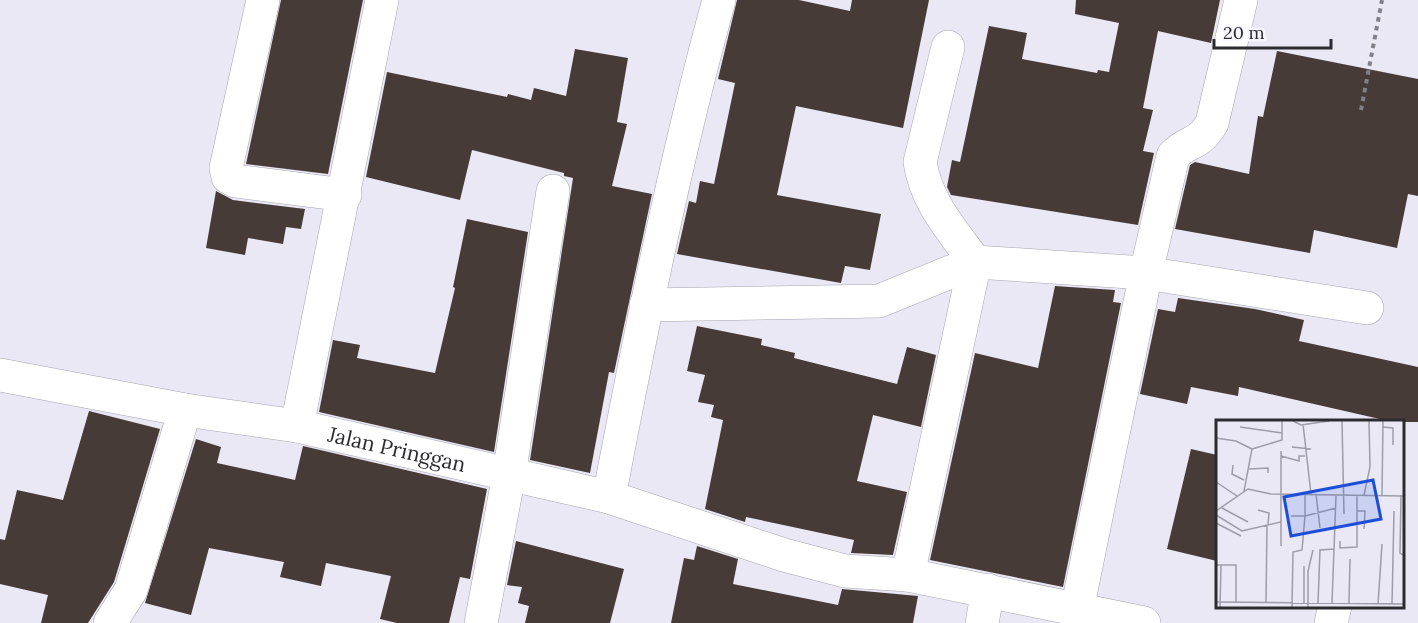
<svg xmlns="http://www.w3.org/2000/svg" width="1418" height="623" font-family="Lora,serif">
  <rect width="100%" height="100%" fill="#eae8f5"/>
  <g fill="#463b37">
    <polygon points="281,0 363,0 328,174 246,164"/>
    <polygon points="737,0 799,0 850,11 852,0 929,0 903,128 796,106 777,195 881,214 870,270 845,266 841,283 677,254 689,201 696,203 700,181 714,184 735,83 718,79"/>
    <polygon points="1076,0 1220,0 1211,43 1158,31 1143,108 1153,110 1143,151 1154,153 1138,225 951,195 947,187 952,160 960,162 989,26 1027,33 1022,59 1097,73 1098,70 1109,72 1119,23 1075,14"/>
    <polygon points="575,49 628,58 617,122 627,124 612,186 652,194 614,373 609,372 590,473 530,460 573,178 564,176 564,173 472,150 460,200 366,177 387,72 507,97 508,94 531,100 534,88 566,96"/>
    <polygon points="1277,51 1418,79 1418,196 1408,194 1397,248 1314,230 1310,253 1175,229 1190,165 1195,162 1249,174 1258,116 1263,117"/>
    <polygon points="216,191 233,200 305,209 301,229 286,227 283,244 248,238 245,255 206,248"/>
    <polygon points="467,219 528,232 494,452 319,412 333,340 360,345 357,358 435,373 455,288 453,287"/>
    <polygon points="1055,286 1115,290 1113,302 1121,303 1063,587 930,560 975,353 1038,368"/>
    <polygon points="1178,298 1255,309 1304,320 1299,341 1418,367 1418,422 1393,422 1239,387 1238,396 1191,387 1187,404 1140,394 1158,309 1175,312"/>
    <polygon points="697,326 762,339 761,345 795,353 794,358 897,384 907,347 936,355 921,427 873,415 857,481 907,492 893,555 851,553 854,540 746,517 745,522 705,509 723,420 711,417 714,405 698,402 705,375 687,371"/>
    <polygon points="89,411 160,429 114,582 88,623 41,623 48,595 0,584 0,539 5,540 17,490 63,500"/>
    <polygon points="196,439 221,447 217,463 295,480 303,446 487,489 470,579 460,577 449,623 397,623 380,619 391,576 326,563 321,586 280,577 284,562 209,548 191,615 145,603"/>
    <polygon points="1191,449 1217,455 1217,561 1167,549"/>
    <polygon points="516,541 624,569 610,623 525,623 529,606 518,603 522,587 507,585"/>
    <polygon points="697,546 738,559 733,584 838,605 842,589 918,596 913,623 671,623 684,558 694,560"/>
  </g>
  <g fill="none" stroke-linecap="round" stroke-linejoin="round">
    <g stroke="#a6a4b0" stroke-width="34">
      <g id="minor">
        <polyline points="263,0 226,168 228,177 235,181 345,195"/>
        <path d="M1241,0L1212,123C1197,148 1188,139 1173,156L1146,273L1367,308"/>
        <polyline points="646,305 879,301 975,262 1146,273 1077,610"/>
        <path id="s1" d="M0,375L185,410L297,426L609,497L784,555L845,571L908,575L1144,623"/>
        <polyline points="297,426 382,0"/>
        <path d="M609,497C641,330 674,164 719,0"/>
        <path d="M908,575L975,262C952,230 926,202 920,162L948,47"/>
        <polyline points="110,623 131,590 185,410"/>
        <polyline points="481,623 509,475 553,191"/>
        <polyline points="982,623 988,590"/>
        <polyline points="1331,623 1335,606"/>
      </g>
    </g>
    <polyline stroke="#828189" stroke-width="4" stroke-dasharray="4.5 4.5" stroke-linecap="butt" points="1361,110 1382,0"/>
    <use href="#minor" stroke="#fff" stroke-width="33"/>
  </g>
  <g text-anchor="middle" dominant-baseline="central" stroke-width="6" stroke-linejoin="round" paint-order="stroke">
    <g font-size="21" fill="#2c2b2f" stroke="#f7f6fe">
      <text stroke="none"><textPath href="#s1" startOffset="404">Jalan Pringgan</textPath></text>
    </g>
  </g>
  <g transform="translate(1216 420)">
    <rect width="188" height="188" fill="#eae8f5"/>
    <path fill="none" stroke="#9e9ca6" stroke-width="1.5" d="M77,1L85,5L113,1M126,1L128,94M87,4L95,74M24,7L66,13M167,7L177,8V25M0,18L20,21L36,29L28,71M76,27L95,29M36,29L66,20V1M65,36L83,41V36H89M17,45L16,54L28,60M33,49L52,48V53M0,62L21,76M89,74V96L120,88M100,74L104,108M148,75L154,47L153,1M166,75L167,1M185,75L184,133L187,135M6,88L32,102M42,90L53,93L52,104M0,91L32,69L55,74L187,76M141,91H149L148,109M0,95L26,111L65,102V31M75,96H89L86,130L77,132L76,187M65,102V126M0,103L25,116M124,121V128L141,127V76M0,145H20V182M88,146V183M0,182L187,184M50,182L51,105M102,183L104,130L118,129M116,183L120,75M133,183L134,139M162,184L166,124M176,184L178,91M4,187L5,145M92,187V151L97,130"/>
    <path fill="#1d4ed8" fill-opacity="0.15" stroke="#1d4ed8" stroke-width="3" d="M157,60L165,99L75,116L68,77Z"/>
    <rect width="188" height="188" fill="none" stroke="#2c2b2f" stroke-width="3"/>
  </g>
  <path d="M1214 39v9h117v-9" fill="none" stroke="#2c2b2f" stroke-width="3"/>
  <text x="1223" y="39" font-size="18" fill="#2c2b2f" stroke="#f7f6fe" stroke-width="4.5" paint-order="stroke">20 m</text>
</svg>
